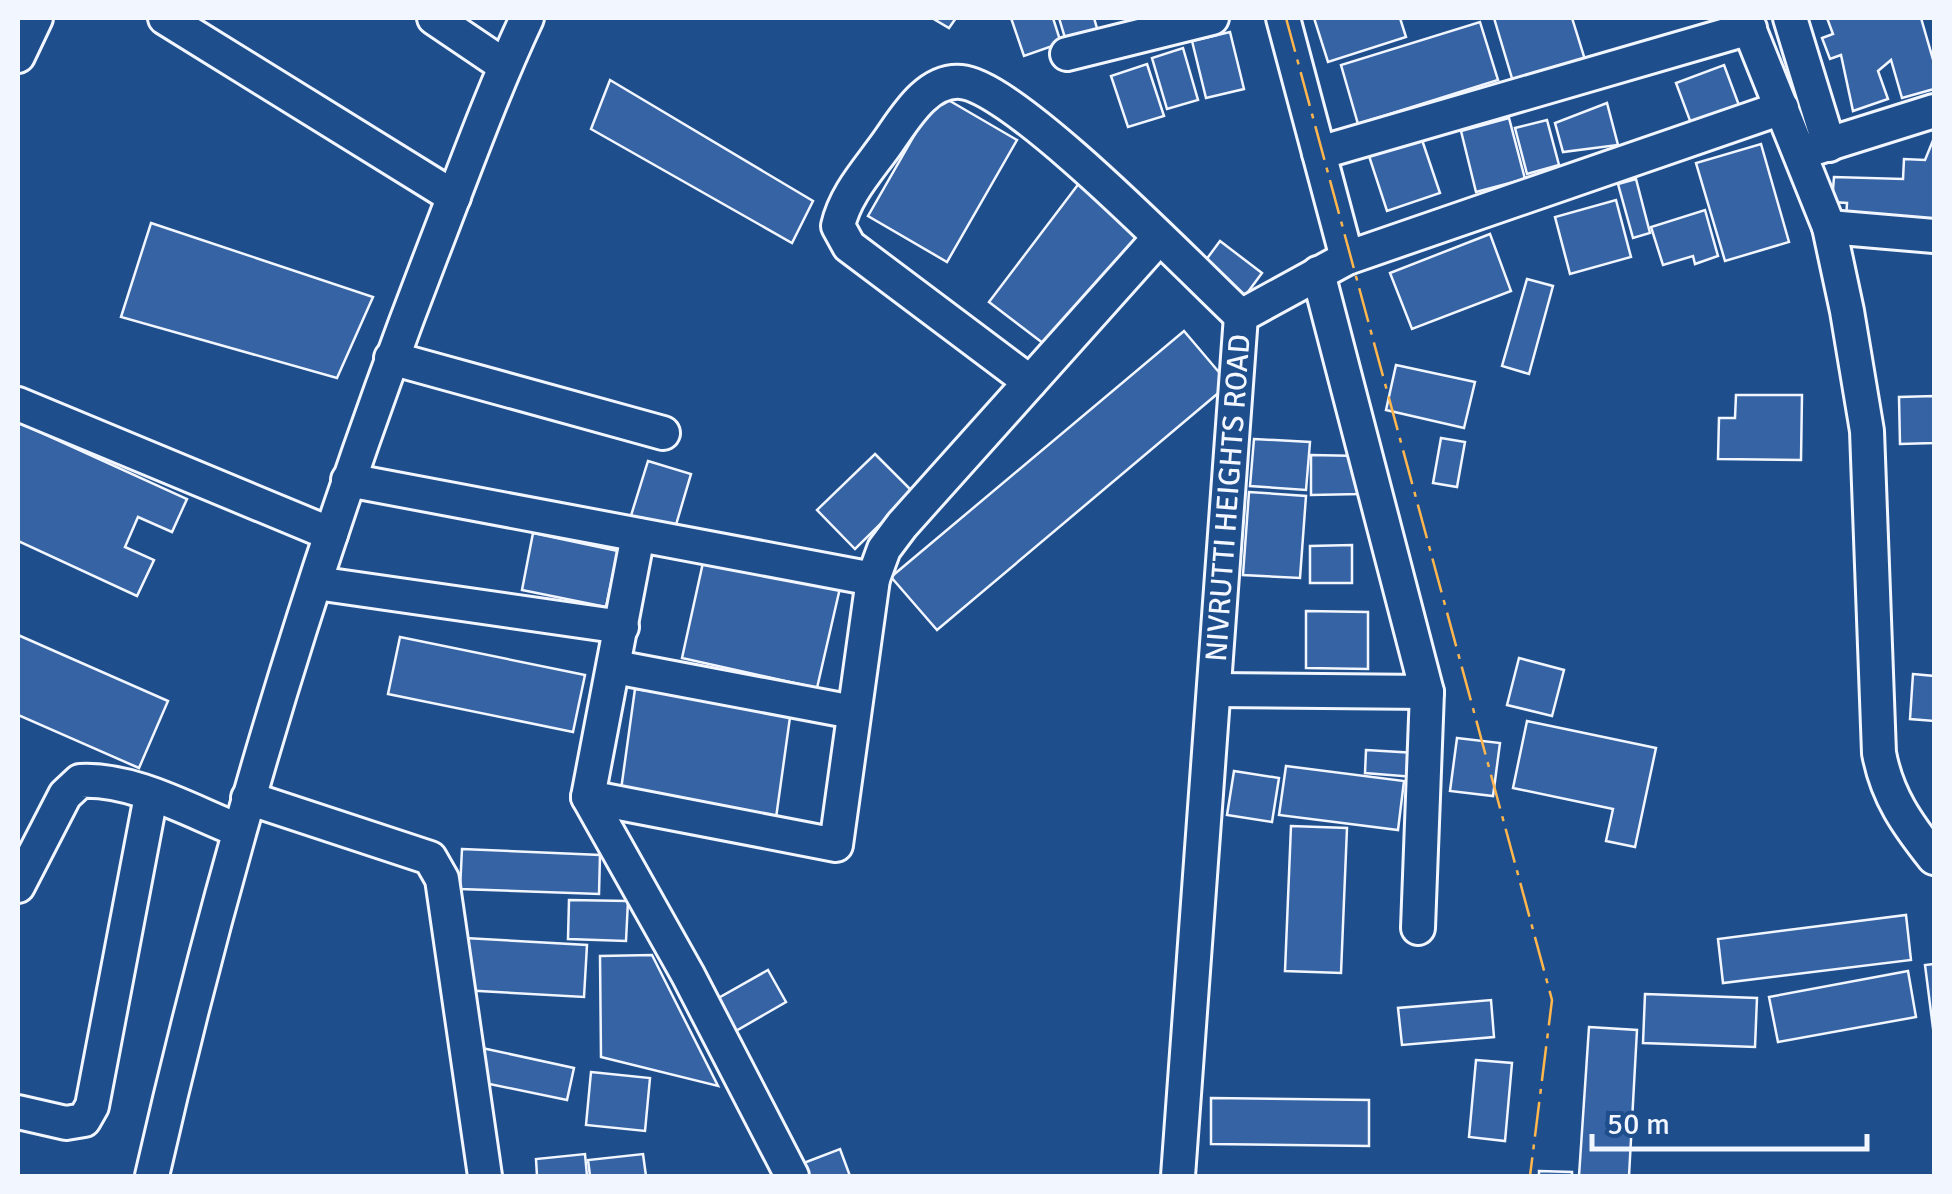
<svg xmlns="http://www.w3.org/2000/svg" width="1952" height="1194" font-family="Signika,sans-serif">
  <rect width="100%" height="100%" fill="#1f4e8c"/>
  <g fill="#3563a3" stroke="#f2f6ff" stroke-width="2.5">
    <polygon points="932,18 956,18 949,28"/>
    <polygon points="1011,18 1053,18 1061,43 1024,56"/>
    <polygon points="1059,18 1094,18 1101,42 1069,51"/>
    <polygon points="1314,18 1400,18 1406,37 1328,62"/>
    <polygon points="1494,18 1572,18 1586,63 1514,85"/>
    <polygon points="1827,18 1921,18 1934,63 1934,89 1902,98 1891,60 1878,71 1888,99 1853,111 1841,55 1830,59 1822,38 1833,34"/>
    <polygon points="1480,22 1498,80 1358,124 1341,65"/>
    <polygon points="1230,32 1244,89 1206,98 1192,41"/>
    <polygon points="1183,48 1198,100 1167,109 1152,58"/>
    <polygon points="1147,64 1164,116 1128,127 1111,76"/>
    <polygon points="1724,65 1740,108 1692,126 1676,83"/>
    <polygon points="610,80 813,201 792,243 591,129"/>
    <polygon points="938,94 1017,140 947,262 868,216"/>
    <polygon points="1607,103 1618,145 1563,152 1555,123"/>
    <polygon points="1509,118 1525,179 1476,192 1461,131"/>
    <polygon points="1547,120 1559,165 1527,174 1515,128"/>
    <polygon points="1420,134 1440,193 1387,211 1368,153"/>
    <polygon points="1934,138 1934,223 1846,219 1847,203 1832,202 1834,177 1903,179 1904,159 1925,160"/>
    <polygon points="1761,144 1789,242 1725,261 1696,163"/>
    <polygon points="1636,179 1650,233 1633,238 1618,184"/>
    <polygon points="1080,182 1143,231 1052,350 989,302"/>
    <polygon points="1616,200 1631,257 1570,274 1555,217"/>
    <polygon points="1705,210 1718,256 1695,264 1693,256 1663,265 1651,227"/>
    <polygon points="151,223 373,297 337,378 121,317"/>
    <polygon points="1490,234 1511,291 1412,329 1390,273"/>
    <polygon points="1220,241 1262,273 1245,296 1203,264"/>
    <polygon points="1527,279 1553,286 1529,374 1502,366"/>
    <polygon points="1184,331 1229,384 937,630 891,577"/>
    <polygon points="1396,365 1475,382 1464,428 1386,410"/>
    <polygon points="1736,395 1802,395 1801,460 1718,459 1719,418 1735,418"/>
    <polygon points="1934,396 1934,443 1900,444 1899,397"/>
    <polygon points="18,422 187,499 172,532 138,517 125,547 154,560 137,596 18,541"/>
    <polygon points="1441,438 1465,442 1457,487 1433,483"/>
    <polygon points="1254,439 1310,442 1306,490 1250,486"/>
    <polygon points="875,454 913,492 855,549 817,510"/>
    <polygon points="1311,455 1361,456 1361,494 1311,495"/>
    <polygon points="648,461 691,474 673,535 629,522"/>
    <polygon points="1249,492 1306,496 1300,578 1243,575"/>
    <polygon points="533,533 618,551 606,607 522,590"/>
    <polygon points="1352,545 1352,583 1310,583 1310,546"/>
    <polygon points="704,558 840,588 817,688 682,658"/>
    <polygon points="1306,611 1368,612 1368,669 1306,668"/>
    <polygon points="18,635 168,701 139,768 18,715"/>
    <polygon points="400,637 585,675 573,732 388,694"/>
    <polygon points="1519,658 1564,670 1552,716 1507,705"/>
    <polygon points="1913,674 1934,676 1934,721 1910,719"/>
    <polygon points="635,689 791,710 776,818 620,797"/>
    <polygon points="1527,721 1656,748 1635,847 1606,841 1613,809 1513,788"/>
    <polygon points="1457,738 1500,743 1493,796 1450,791"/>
    <polygon points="1366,750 1416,753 1414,777 1365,773"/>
    <polygon points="1286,766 1404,781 1398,830 1279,815"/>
    <polygon points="1234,771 1279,778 1272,822 1227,815"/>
    <polygon points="1291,826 1347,828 1341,973 1285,971"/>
    <polygon points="462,849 600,855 599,894 460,889"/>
    <polygon points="569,900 628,901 626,941 568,939"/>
    <polygon points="1906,915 1911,960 1723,983 1718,939"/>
    <polygon points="465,938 587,945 584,997 462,990"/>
    <polygon points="652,955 718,1086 601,1057 600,956"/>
    <polygon points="1934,964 1934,1036 1925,965"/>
    <polygon points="768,970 786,1002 734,1032 715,1000"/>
    <polygon points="1908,971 1916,1017 1778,1042 1769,997"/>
    <polygon points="1645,994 1757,998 1755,1047 1643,1043"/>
    <polygon points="1491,1000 1494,1037 1402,1045 1398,1008"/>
    <polygon points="1589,1027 1637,1030 1629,1176 1579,1176"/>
    <polygon points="482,1048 574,1068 567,1100 475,1081"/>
    <polygon points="1476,1060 1512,1063 1505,1141 1469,1137"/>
    <polygon points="591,1072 650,1078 645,1131 586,1125"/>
    <polygon points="1211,1098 1369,1100 1369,1146 1211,1144"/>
    <polygon points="840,1149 850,1176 806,1176 801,1164"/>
    <polygon points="585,1154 587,1176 537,1176 536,1159"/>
    <polygon points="643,1154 646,1176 590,1176 588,1160"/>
    <polygon points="1539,1171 1572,1172 1572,1176 1539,1176"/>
  </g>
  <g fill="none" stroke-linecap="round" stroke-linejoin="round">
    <g stroke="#f2f6ff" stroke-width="38">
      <g id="street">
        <polyline points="165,18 454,197"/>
        <polyline points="434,18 505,66"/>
        <polyline points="1283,18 1347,258"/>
        <path d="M1745,18L1829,227L1847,311L1867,431L1879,753C1887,796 1907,824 1934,858"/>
        <polyline points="1790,18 1829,145"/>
        <polyline points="1067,54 1212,18"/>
        <polyline points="18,56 36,18"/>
        <polyline points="1319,153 1750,28"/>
        <polyline points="1800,153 1934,111"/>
        <polyline points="1829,227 1934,236"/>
        <polyline points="391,358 663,433"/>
        <path d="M1030,382L849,246L838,226C845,194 869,169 888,142C905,118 927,79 961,82C1015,86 1193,271 1241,316"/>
        <polyline points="18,404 331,534"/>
        <polyline points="348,480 873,579"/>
        <polyline points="638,535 588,797 688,975 792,1176"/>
        <polyline points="316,583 622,627"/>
        <polyline points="615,667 853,712"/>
        <polyline points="1214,690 1427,692 1318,273"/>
        <polyline points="588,797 836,845 873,579 884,549 902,525 1158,239"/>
        <polyline points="248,798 430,858 442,879 485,1176"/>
        <path d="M18,886L65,795L80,781C133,778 190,811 238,830"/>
        <polyline points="1418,928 1427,692"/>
        <polyline points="18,1112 66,1123 84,1120 92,1106 151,796"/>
        <path d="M152,1176C223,864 315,556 431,256C462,176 491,95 527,18"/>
        <path id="s1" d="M1178,1176L1241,316L1347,258L1782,108"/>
      </g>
    </g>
    <use href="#street" stroke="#1f4e8c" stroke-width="32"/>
    <polyline stroke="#ffb74d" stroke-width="2.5" stroke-dasharray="35 8 5 8" stroke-linecap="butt" points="1286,18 1552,1000 1530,1176"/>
  </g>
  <g text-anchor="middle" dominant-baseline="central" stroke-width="8" stroke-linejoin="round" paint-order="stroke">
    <g font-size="30" fill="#f2f6ff" stroke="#1f4e8c">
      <text stroke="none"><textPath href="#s1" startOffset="680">NIVRUTTI HEIGHTS ROAD</textPath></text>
    </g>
  </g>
  <rect width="1952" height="1194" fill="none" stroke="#f2f6ff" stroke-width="40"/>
  <path d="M1592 1134v15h275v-15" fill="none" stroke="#f2f6ff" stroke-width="5"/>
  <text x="1607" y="1134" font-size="30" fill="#f2f6ff" stroke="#1f4e8c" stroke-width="8" paint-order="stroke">50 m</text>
</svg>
